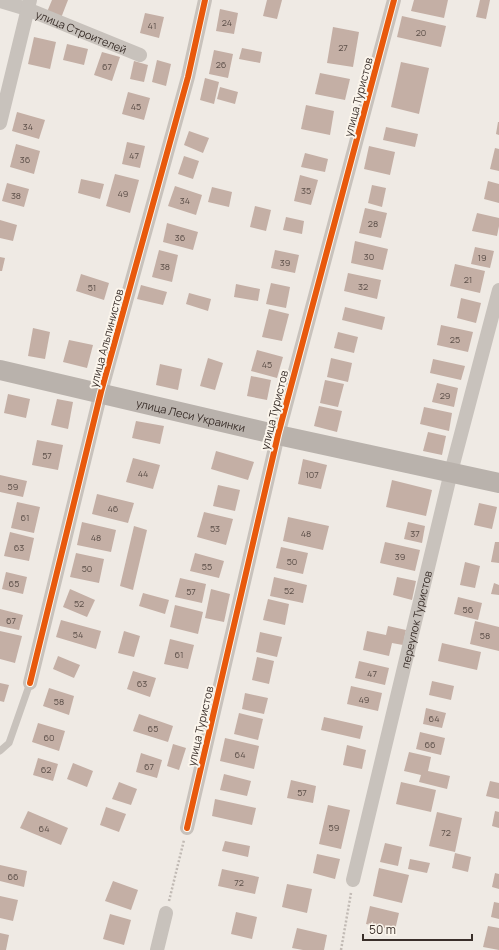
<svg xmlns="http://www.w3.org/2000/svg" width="499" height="950" font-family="Manrope,sans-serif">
  <rect width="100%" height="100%" fill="#efeae4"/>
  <g fill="#c4afa5">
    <polygon points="52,0 68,0 61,18 47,12"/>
    <polygon points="267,0 282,0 277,19 263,16"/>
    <polygon points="414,0 448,0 444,18 411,11"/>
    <polygon points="480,0 490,0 486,19 476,17"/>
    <polygon points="220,9 238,13 234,34 216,31"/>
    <polygon points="145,13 164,17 159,38 140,33"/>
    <polygon points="402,16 446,26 441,47 397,37"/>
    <polygon points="333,27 359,32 353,67 327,63"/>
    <polygon points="34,37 56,42 50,69 28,64"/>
    <polygon points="67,44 88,49 84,65 63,60"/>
    <polygon points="242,48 262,52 260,63 239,59"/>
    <polygon points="214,50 233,54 228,78 209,74"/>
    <polygon points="102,52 120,57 112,81 94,75"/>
    <polygon points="157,60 171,64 166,86 152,82"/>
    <polygon points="134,61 148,65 144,82 130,79"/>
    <polygon points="401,62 429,68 419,114 391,107"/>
    <polygon points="320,73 350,79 345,100 315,94"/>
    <polygon points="205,78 219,82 214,104 200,100"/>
    <polygon points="220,87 238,92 235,104 217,99"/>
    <polygon points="128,92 150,98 144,120 122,114"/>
    <polygon points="306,105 334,111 330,135 301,129"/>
    <polygon points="17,112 45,120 39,139 12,131"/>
    <polygon points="498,122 499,122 499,135 496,134"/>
    <polygon points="386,127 418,134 415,147 383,140"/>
    <polygon points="189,131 209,138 203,153 184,145"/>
    <polygon points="127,142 145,146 140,168 122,164"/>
    <polygon points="16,144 40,151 34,174 10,167"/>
    <polygon points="369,146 395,152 390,175 364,169"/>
    <polygon points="495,148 499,149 499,171 490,169"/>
    <polygon points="305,153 328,159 325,172 301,167"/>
    <polygon points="184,156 199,161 193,179 178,174"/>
    <polygon points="115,174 139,180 130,213 106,206"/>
    <polygon points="300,175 318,180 311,205 294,201"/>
    <polygon points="81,179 104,184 100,199 78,193"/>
    <polygon points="488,181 499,184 499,203 484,199"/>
    <polygon points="7,183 29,189 24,207 2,201"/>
    <polygon points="372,185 386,188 382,207 368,203"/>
    <polygon points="175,186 202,195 196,215 168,206"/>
    <polygon points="212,187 232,192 229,207 208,202"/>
    <polygon points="255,206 271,210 266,231 250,227"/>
    <polygon points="365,208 387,213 381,238 359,233"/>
    <polygon points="477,213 499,218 499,226 497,236 472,231"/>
    <polygon points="286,217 304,221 302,234 283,230"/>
    <polygon points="0,220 17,225 13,241 0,238"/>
    <polygon points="167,223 198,232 193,250 163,242"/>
    <polygon points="355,241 388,249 383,270 351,263"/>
    <polygon points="475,247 494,251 490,268 471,264"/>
    <polygon points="159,250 178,255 172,282 152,277"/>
    <polygon points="275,250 299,255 295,273 271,268"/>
    <polygon points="0,257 5,258 2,271 0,271"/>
    <polygon points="455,264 485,271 480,293 450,286"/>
    <polygon points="348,273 381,280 377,299 344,291"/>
    <polygon points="81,274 109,283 104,300 76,291"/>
    <polygon points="271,283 290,287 286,308 266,304"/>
    <polygon points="236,284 260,289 258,301 234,297"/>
    <polygon points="141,285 167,292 163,305 137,299"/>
    <polygon points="189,293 211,299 208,311 186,304"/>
    <polygon points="461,298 481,303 476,323 457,318"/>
    <polygon points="345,307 385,317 382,330 342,320"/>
    <polygon points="269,309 289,314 282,341 262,337"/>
    <polygon points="441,325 473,332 468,352 437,345"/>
    <polygon points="33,328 50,332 45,359 28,356"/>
    <polygon points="338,332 358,337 354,353 334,348"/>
    <polygon points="69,340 93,345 87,368 63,362"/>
    <polygon points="257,350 283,357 277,378 251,371"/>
    <polygon points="208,358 223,363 215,390 200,386"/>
    <polygon points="331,358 352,363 348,382 327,377"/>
    <polygon points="433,359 465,366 461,380 430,373"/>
    <polygon points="160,364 182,369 178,390 156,385"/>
    <polygon points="251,376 271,380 267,400 247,396"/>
    <polygon points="325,380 344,384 338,407 320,403"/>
    <polygon points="437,383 458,388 454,407 432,402"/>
    <polygon points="8,394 30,399 26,418 4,413"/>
    <polygon points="57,399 73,402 68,429 51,425"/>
    <polygon points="319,406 342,411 337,432 314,426"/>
    <polygon points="424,407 452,413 449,431 420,424"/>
    <polygon points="136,421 164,426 160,444 132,438"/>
    <polygon points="428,432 446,436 442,455 423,451"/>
    <polygon points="37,440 63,445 58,470 32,465"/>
    <polygon points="216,451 254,462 248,480 211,469"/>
    <polygon points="133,458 160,465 153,489 126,482"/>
    <polygon points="303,459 327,465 321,489 298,484"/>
    <polygon points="0,475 27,481 23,497 0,492"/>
    <polygon points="392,480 432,490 426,516 386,507"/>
    <polygon points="218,485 240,490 235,511 213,506"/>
    <polygon points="97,494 134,503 128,523 92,514"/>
    <polygon points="17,502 40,507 34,533 11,528"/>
    <polygon points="479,503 497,507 492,529 474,525"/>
    <polygon points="204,512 233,519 226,545 197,537"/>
    <polygon points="288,517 329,526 323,550 283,541"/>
    <polygon points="82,522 116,530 111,552 77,545"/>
    <polygon points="408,522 425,526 422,543 404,539"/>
    <polygon points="134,526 147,530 133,590 120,586"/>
    <polygon points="10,532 34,538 29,561 4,556"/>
    <polygon points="385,542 420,550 415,571 380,563"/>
    <polygon points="495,542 499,542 499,563 491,562"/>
    <polygon points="281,547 308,553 303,574 276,568"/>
    <polygon points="76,553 104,559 99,583 70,577"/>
    <polygon points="195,553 224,561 219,578 190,571"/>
    <polygon points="465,562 480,566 475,588 460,585"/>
    <polygon points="6,572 27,577 23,594 2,589"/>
    <polygon points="274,577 307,585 303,603 270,596"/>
    <polygon points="397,577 416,581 412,600 393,595"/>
    <polygon points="180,578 206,584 202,603 175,597"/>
    <polygon points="494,583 499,585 499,595 491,594"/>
    <polygon points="70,589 95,600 87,617 63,607"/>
    <polygon points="211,589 230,594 224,622 205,618"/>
    <polygon points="143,593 169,600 165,614 139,606"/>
    <polygon points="458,597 482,603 478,620 454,614"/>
    <polygon points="268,599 289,604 285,625 263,620"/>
    <polygon points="175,605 203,612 198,634 170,627"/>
    <polygon points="0,609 23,615 19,630 0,626"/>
    <polygon points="61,620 101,631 96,649 56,637"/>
    <polygon points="475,621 499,627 499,651 470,644"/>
    <polygon points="388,626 406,630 403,645 392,643 389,656 363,650 367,631 386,635"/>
    <polygon points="0,631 22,636 15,663 0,659"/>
    <polygon points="124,631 140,636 134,657 118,653"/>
    <polygon points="260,632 282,637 277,657 256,652"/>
    <polygon points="170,639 194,645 188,669 164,664"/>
    <polygon points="442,643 481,652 477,670 438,661"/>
    <polygon points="58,656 80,665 74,678 53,669"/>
    <polygon points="257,657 274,661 269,684 252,680"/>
    <polygon points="359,661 389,668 385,685 355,678"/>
    <polygon points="133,671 156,678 150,697 127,689"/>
    <polygon points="432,681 454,686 451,700 429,695"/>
    <polygon points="0,683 9,685 4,702 0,701"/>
    <polygon points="351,686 382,693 378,711 347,704"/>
    <polygon points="49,688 74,696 69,715 43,706"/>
    <polygon points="245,693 268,698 264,714 242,709"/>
    <polygon points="426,708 446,713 442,728 423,724"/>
    <polygon points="239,713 263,719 258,740 234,734"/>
    <polygon points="139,714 173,726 168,742 133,731"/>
    <polygon points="324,717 363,726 360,739 321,730"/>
    <polygon points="38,723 65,731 59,751 32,742"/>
    <polygon points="420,732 445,738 441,755 416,749"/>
    <polygon points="225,738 259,746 254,769 220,761"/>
    <polygon points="173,744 186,748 179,770 167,766"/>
    <polygon points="347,745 366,750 362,769 343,765"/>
    <polygon points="409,752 431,757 428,771 450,776 447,789 419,782 421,775 404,771"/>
    <polygon points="141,753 162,760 157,778 136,772"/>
    <polygon points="38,758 58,764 53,781 33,775"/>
    <polygon points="73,763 93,771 87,787 67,779"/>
    <polygon points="224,774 251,781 247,796 220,790"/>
    <polygon points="291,780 316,786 313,803 287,798"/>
    <polygon points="490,781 499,783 499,799 486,796"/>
    <polygon points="119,782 137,789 131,805 112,799"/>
    <polygon points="401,782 436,790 431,812 396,804"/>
    <polygon points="215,799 256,808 252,825 212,816"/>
    <polygon points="328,805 350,810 341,849 319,844"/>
    <polygon points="106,807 126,814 119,832 100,825"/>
    <polygon points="28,811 68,828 61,845 20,828"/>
    <polygon points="495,811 499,812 499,828 492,826"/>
    <polygon points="437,812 462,818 455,852 429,846"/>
    <polygon points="225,841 250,846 248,857 222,851"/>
    <polygon points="385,843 402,847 398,866 380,862"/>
    <polygon points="455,853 471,857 468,872 452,868"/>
    <polygon points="317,854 340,859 335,879 313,873"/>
    <polygon points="410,859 430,863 427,873 408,869"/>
    <polygon points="0,865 27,871 24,887 0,881"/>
    <polygon points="379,868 409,875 402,903 373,896"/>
    <polygon points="222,869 259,877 255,894 218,886"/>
    <polygon points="495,873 499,874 499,889 492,887"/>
    <polygon points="113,881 138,890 131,910 105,901"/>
    <polygon points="287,884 312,889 307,913 282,907"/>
    <polygon points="0,896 18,900 13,921 0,918"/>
    <polygon points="494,902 499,903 499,919 491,917"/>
    <polygon points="370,906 399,913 395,930 366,924"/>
    <polygon points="236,912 257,917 252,939 231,934"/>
    <polygon points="110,914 131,920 124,945 103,939"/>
    <polygon points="488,926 499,928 499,950 483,947"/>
    <polygon points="297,928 327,935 324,950 303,950 292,948"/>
    <polygon points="0,933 9,935 6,950 0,950"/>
  </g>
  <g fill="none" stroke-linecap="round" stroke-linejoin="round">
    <g stroke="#c1bab4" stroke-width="2.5" stroke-dasharray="2 2" stroke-linecap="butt">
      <polyline points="169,901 184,840"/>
      <polyline points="341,950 351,893"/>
    </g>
    <polyline stroke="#c8c2bc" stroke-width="7" points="0,751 9,743 30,683"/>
    <g stroke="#c8c2bc" stroke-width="14">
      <path id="s1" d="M0,1L27,9L140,55"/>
      <polyline points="0,123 30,0"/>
      <polyline points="30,683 101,392 188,77 205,0"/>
      <polyline points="187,828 278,435 394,0"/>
      <path id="s2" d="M353,880L451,472L499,290"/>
      <polyline points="157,950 166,913"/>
    </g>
    <path stroke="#b9b2ac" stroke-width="20" id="s3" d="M0,370L278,435L499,483"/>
    <g stroke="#fbf5ec" stroke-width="8">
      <g id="cycleway">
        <polyline points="30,683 101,392 188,77 205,0"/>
        <polyline points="187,828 278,435 394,0"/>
      </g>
    </g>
    <use href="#cycleway" stroke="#e8590c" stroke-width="6"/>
  </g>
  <g text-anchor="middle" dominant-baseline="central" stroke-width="4" stroke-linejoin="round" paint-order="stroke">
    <g font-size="9" fill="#5c4f49">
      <text x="227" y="22">24</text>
      <text x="152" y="25">41</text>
      <text x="421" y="32">20</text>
      <text x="343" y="47">27</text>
      <text x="221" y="64">26</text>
      <text x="107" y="66">67</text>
      <text x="136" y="106">45</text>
      <text x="28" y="126">34</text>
      <text x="134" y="155">47</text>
      <text x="25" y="159">36</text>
      <text x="306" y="190">35</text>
      <text x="123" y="193">49</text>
      <text x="16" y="195">38</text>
      <text x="185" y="200">34</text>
      <text x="373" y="223">28</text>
      <text x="180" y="237">36</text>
      <text x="369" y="256">30</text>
      <text x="482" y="257">19</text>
      <text x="285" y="262">39</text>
      <text x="165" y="266">38</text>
      <text x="468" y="279">21</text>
      <text x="363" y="286">32</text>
      <text x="92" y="287">51</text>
      <text x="455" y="339">25</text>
      <text x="267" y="364">45</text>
      <text x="445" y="395">29</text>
      <text x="47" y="455">57</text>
      <text x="143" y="473">44</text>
      <text x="312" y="474">107</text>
      <text x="13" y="486">59</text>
      <text x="113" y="508">46</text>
      <text x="25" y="517">61</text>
      <text x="215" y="528">53</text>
      <text x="306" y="533">48</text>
      <text x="415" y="533">37</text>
      <text x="96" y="537">48</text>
      <text x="19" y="547">63</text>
      <text x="400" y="556">39</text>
      <text x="292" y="561">50</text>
      <text x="207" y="566">55</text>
      <text x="87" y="568">50</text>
      <text x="14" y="583">65</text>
      <text x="289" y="590">52</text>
      <text x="191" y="591">57</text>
      <text x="79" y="603">52</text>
      <text x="468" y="609">56</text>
      <text x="11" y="620">67</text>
      <text x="78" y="634">54</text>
      <text x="485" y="635">58</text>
      <text x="179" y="654">61</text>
      <text x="372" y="673">47</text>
      <text x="142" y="683">63</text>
      <text x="364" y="699">49</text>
      <text x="59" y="701">58</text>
      <text x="434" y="718">64</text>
      <text x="153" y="728">65</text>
      <text x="49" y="737">60</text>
      <text x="430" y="744">66</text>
      <text x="240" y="754">64</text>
      <text x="149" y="766">67</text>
      <text x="46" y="769">62</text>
      <text x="302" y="792">57</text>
      <text x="334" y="827">59</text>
      <text x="44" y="828">64</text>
      <text x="446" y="832">72</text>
      <text x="13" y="876">66</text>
      <text x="239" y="882">72</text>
    </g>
    <g font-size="11" fill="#3a2f2a" stroke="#fbf5ec">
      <text stroke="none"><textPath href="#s1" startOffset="87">улица Строителей</textPath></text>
      <text transform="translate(358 97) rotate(-75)">улица Туристов</text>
      <text transform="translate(106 338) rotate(-75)">улица Альпинистов</text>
      <text transform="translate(274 410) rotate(-76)">улица Туристов</text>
      <text stroke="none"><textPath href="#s3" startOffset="196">улица Леси Украинки</textPath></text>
      <text stroke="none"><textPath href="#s2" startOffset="268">переулок Туристов</textPath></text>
      <text transform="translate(200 726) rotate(-77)">улица Туристов</text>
    </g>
  </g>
  <path d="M363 934v6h109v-6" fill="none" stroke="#3a2f2a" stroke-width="2"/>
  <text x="369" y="934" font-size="12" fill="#3a2f2a" stroke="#fbf5ec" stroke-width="3" paint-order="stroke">50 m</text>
</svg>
